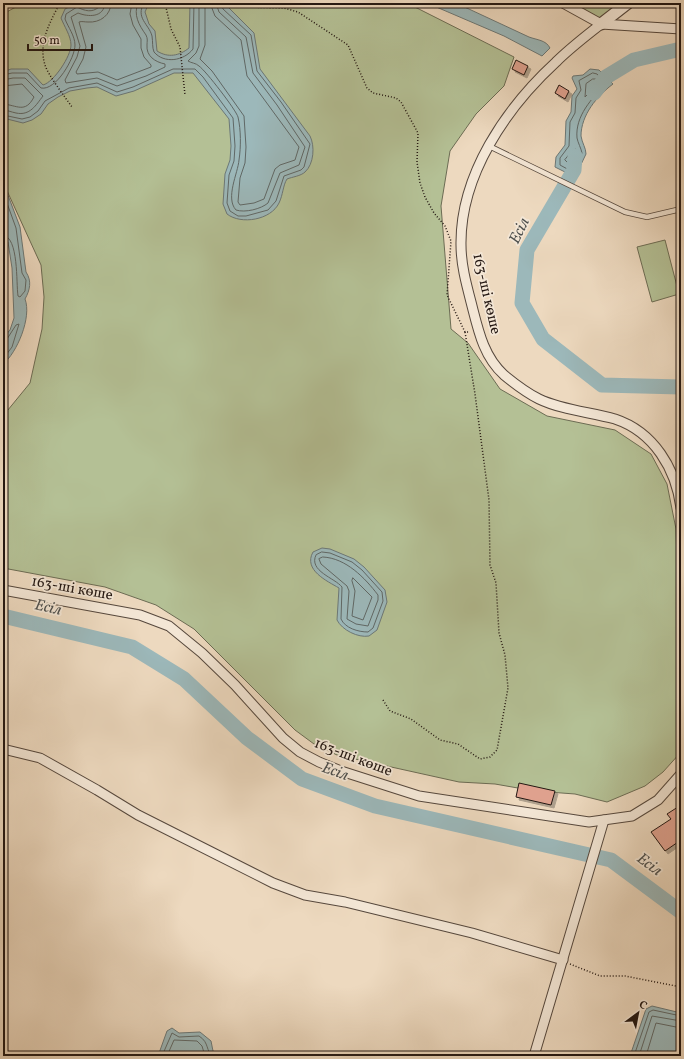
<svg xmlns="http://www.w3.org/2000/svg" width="684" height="1059" font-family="Vollkorn,serif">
  <defs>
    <filter id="shadow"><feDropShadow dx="3" dy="3" stdDeviation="0" flood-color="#0004"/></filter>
  </defs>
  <rect width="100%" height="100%" fill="#edd9bf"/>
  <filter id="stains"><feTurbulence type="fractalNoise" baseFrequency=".005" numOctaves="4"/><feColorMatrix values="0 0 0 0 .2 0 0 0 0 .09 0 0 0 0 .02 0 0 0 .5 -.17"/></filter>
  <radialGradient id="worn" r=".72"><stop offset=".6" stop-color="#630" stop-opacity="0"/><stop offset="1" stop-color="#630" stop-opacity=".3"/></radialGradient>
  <g fill="#b4c095" stroke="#6c6c54">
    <polygon points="23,3 407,3 514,57 504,86 476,114 450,151 441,206 451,329 468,343 500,389 547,416 615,430 651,454 667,484 676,529 679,619 681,627 681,752 663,772 645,786 607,802 575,794 535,791 495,784 459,782 337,755 314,744 295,730 194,629 156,605 105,587 3,568 3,416 30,383 42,329 44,297 41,265 3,182 3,14"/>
    <polygon points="563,3 625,3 601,24"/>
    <polygon points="665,240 679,294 652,302 637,247"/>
  </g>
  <g fill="#9cb8ba" stroke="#6c7877">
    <path d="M97,3H149L145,12L149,24L155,31L157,51C168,58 179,56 189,48L190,3H224L254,33L260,69L310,136C315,146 314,164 305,172C301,176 292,177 287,179C283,185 283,195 279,203C271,220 241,225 227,214L223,204L225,174L230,160L231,146L229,119L193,73H174L134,91L116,96L97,87L87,88L70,91L58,97L48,104L41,114L32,120L23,123L3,118V72L11,69H28L43,85C54,82 71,56 71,45C71,36 64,26 61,18L65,9L75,4C84,4 90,11 97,3Z"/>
    <path d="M427,3H456L529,37C537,40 546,40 550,48L542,56L504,36Z"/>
    <path d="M590,69L599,70L613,84C597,96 581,115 581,136C582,143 586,148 586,154L575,177L555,167L556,157L565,145L566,121L571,112L572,96L577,89L572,78L573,76L583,75Z"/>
    <path d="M3,182L20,227L26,272C32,281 30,290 25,299C32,317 17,353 3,364V338L10,330L14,318L12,268L8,242L3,238Z"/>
    <path d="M322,548L330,549L354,559L364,567L385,590L387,602L377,630L369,636C358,638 342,630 337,620L339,588C327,581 303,570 313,552Z"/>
    <polygon points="652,1006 681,1013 681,1056 630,1056 646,1009"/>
    <polygon points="172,1028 179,1033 200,1032 211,1041 213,1051 222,1056 158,1056 167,1031"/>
  </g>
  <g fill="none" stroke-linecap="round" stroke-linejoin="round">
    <g stroke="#606866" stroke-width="1">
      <path d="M105,3C104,18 88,17 78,13L71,17L80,46L77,57L65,80L66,83L97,78L117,86L146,76L165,67V64C155,62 146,56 147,45C147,41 148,39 146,35C139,25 133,15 138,3"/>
      <path d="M111,3C111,15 100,23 88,22C84,22 82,21 79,22L86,47L83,59L76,72L77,74L98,72L117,80L151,67V65L144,57L141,48V39L133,25L130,14L132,3"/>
      <path d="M144,3C135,18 149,24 152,36C153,42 152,47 154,52C164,64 184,61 193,49L194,3"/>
      <path d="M199,3V46L196,53L188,61C191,63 196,63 199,66C206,71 236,110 238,117C241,130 241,147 239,160C238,173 225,198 236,210C245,213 261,209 268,203L280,173L299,165L305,147L277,105L253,73L246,37L219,12L216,3"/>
      <polyline points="205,3 205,45 200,59 212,71 244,116 246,147 245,163 240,178 238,202 240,205 254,203 264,199 275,169 280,165 295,160 299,147 247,76 241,40 215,16 210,3"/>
      <path d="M593,73L597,74L606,84C592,98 575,116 577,138C578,143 581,148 582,153L573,170L571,171L560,165V158L569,146L570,122L575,113L576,98L581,90L579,81Z"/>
      <path d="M3,75L12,73H27L41,88C56,91 75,58 75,45C75,36 68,27 65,19L66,14L77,7C85,11 92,13 99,7L100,3"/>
      <polygon points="593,79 596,79 598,84 585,97 586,84"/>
      <path d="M3,80L13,78H25L43,96C36,105 30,116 16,113C11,112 7,110 3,110"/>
      <path d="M3,86L22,84L34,97C25,114 17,105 3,104"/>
      <polyline points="3,115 22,119 30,117 38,111 45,101 69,88 97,83 117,92 133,87 173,69 195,69 203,77 233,118 235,146 234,161 229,175 227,203 230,211 238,216 246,216 268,210 276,201 284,176 301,170 304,167 310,144 281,102 257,71 251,35 223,9 221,3"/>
      <polygon points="573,150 576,149 577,153 569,164 565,160"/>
      <path d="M3,192L16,228L22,273L26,280L25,291L20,297L18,296C16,283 19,237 3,235"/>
      <polyline points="3,340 7,339 16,325 19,324 12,347 3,359"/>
      <path d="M322,552L330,553L352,562L362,570L382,592L383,601L373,628L368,632C358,632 345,628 341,619L342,587C335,578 308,571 316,555Z"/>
      <path d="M323,557C346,558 365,578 378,595V600L368,626L356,624L347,619L349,591L347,586L321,564L319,559Z"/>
      <polygon points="353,578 372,597 363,620 352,616 355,591 352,581"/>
      <path d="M162,1056L172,1033L179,1037L199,1036C210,1043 205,1051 213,1056"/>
      <polyline points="167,1056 174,1040 197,1041 202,1046 205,1056"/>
      <polyline points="634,1056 649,1012 653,1010 681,1016"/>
      <polyline points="639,1056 652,1016 681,1021"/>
      <polyline points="646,1056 656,1023 681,1028"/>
    </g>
    <g stroke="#9cb8ba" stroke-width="15">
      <polyline points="594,93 606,77 634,60 681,49"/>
      <polyline points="575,156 574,170 527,250 522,303 543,339 602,385 681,387"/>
      <polyline points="3,616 132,647 184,679 247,738 302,779 375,806 611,860 681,912"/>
    </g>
  </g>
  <g fill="#dfa18e" stroke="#231712" filter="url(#shadow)">
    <polygon points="516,60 528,66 524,75 512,69"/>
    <polygon points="559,85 569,91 565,99 555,93"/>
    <polygon points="519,783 555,791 551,805 516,797"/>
    <polygon points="681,805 681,840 665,851 651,832 671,819 667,814"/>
  </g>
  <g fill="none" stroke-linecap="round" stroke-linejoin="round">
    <g stroke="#56483d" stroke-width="6">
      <polyline id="service" points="489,146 625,212 647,217 681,209"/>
    </g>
    <g stroke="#56483d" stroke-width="11">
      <g id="minor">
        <polyline points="563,3 601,24 681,29"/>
        <path d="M601,24C586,36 570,48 556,62C506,108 460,175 461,245C461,264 466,283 471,302C478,329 483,356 504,375C515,384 527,393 539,399C562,410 590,412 615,419C654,432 676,469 681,508"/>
        <polyline points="3,590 140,615 169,626 202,653 235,685 283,738 300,752 319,762 341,771 419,796 589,822 632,816 658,800 681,774"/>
        <polyline points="3,749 40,758 97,790 138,815 273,883 305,895 345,902 472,933 563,960"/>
        <polyline points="534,1056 604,820"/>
      </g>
    </g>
    <g stroke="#56483d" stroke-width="13">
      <polyline id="tertiary" points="601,24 628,3"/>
    </g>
    <g stroke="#231712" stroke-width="1.5" stroke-dasharray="1 2" stroke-linecap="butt">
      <path d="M60,3C50,22 38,43 45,65C48,75 65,97 72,107"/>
      <polyline points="165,3 171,29 180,47 185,95"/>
      <polyline points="238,3 243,7 284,8 298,12 348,45 367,88 373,93 396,98 401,102 418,133 417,162 420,183 425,197 434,213 445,226 451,241 447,295 465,332 470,332"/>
      <polyline points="383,700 390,711 411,719 440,740 458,744 480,759 490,757 497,750 508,688 505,655 499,633 496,583 490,565 489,500 475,394 465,332"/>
      <polyline points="570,964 600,976 625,976 681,987"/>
    </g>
    <use href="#service" stroke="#f3e6d5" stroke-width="4.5"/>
    <use href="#minor" stroke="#f3e6d5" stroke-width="9"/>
    <use href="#tertiary" stroke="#f3e6d5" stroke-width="11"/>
  </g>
  <g text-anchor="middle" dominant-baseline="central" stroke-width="3.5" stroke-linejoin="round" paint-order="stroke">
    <g font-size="15" fill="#231712" stroke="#f3e6d5">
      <text transform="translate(486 294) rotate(77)">163-ші көше</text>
      <text transform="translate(72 589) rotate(10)">163-ші көше</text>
      <text transform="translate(353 758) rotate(21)">163-ші көше</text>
    </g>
    <g font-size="16" font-style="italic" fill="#4d4f4d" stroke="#f3e6d5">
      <text transform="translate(520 231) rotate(-64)">Есіл</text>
      <text transform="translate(48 608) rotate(13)">Есіл</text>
      <text transform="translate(335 772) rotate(20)">Есіл</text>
      <text transform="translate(649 865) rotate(37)">Есіл</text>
    </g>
  </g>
  <rect width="684" height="1059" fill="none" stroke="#edd9bf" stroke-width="16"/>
  <rect x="4" y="4" width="676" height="1051" fill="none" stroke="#231712" stroke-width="2"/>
  <rect x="8" y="8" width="668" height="1043" fill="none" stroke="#231712"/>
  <g transform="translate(638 1013) rotate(32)" stroke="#f3e6d5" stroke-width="3" paint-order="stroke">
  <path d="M0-3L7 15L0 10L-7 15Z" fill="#231712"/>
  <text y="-6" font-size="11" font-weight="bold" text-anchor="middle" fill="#231712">С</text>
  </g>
  <path d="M28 44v6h64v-6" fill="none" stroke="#231712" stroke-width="2"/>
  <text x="34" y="44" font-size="12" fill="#231712" stroke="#f3e6d5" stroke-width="3" paint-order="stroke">50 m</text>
  <rect width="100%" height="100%" filter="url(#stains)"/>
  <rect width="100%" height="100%" fill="url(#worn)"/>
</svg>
